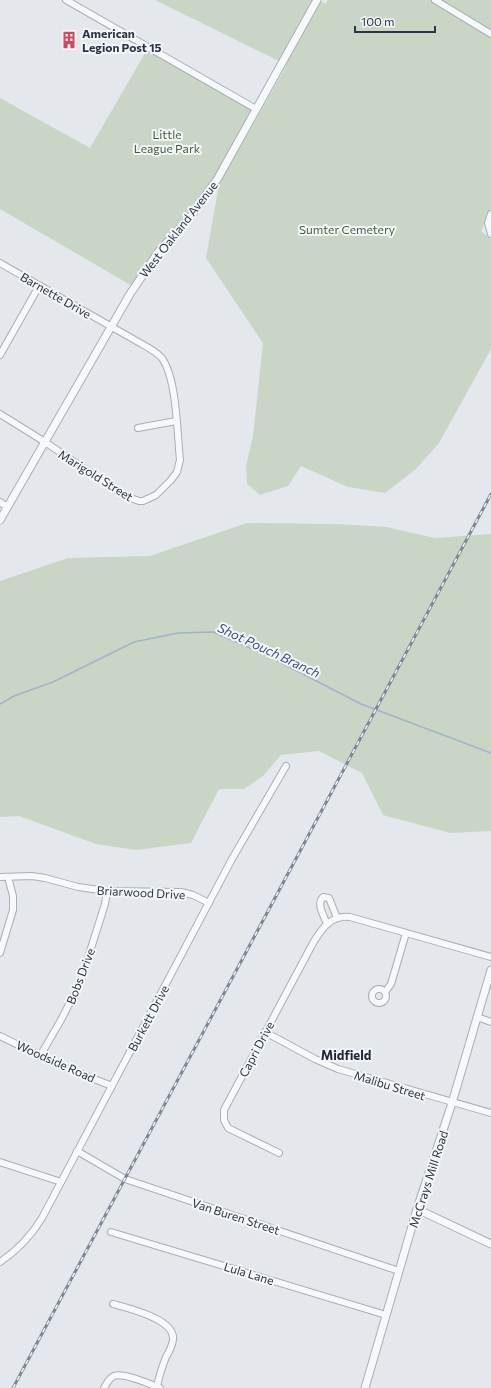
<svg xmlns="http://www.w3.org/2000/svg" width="491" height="1388" font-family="Commissioner,sans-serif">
  <rect width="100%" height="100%" fill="#e4e7ec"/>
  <g fill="#c9d6c5">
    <polygon points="155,0 319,0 325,4 328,0 491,0 491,210 481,231 491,239 491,349 439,443 416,469 385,493 348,487 301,466 288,486 260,495 247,484 246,466 253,436 263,343 206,258 219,184 287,65"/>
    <polygon points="148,48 256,109 218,178 134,287 0,209 0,98 90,148"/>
    <polygon points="247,523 336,524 386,527 435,538 491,534 491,831 450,833 383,815 362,773 319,751 281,755 263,776 244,789 219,789 191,843 136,850 96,844 19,816 0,817 0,581 68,558 150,556"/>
  </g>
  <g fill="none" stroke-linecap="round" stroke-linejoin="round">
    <polyline stroke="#9fb4cc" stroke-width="1.5" points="0,704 14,696 53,682 134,642 178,633 213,632 268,656 361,704 491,753"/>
    <g stroke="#a9aeb7" stroke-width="8">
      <g id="minor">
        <polyline points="66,0 256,109"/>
        <polyline points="435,0 491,34"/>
        <polyline points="491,214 488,223 491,234"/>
        <path d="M0,263L140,343C147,347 155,351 161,357C177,377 177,433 180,460L177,472L171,480L156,495L143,501H139L128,497L111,487L45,442L0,414"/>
        <polyline points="0,355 39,286"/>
        <polyline points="138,428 176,421"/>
        <polyline points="0,502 7,507"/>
        <polyline points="0,877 32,876 45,878 78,887 107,891 181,892 193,895 209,903"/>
        <path d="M327,924C324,916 316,904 323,897L329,898L337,918"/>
        <polyline points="0,953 13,910 13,896 8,877"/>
        <circle cx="379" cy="996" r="7"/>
        <polyline points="385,992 391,984 406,933"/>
        <polyline points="477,1017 491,1022"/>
        <polyline points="265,1032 315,1059 338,1069 491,1113"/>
        <polyline points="0,1036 59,1065 112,1086"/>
        <polyline points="40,1056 61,1020 80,983 105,904 107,891"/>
        <polyline points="77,1151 125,1179 399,1271"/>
        <path d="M279,1153L228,1128L224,1120V1110L313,943C322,928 331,915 350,917L491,957"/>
        <polyline points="0,1162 61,1182"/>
        <polyline points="111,1232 386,1315"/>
        <path d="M0,1262C18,1250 31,1236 42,1218L232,859L286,766"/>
        <path d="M113,1304C128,1308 176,1319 173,1340C172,1346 169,1352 166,1357C162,1367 159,1376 157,1387"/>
        <path d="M104,1388C107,1383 109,1378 114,1376C123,1372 150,1384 160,1388"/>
      </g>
    </g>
    <g stroke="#a9aeb7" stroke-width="9">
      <g id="tertiary">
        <polyline points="0,520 130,294 159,251 192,215 218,178 317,0"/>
        <polyline points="417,1209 491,1244"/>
        <polyline points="365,1388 417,1209 452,1103 491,970"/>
      </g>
    </g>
    <use href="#minor" stroke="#f7f8fa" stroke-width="6"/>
    <use href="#tertiary" stroke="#f7f8fa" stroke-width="7"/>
    <g stroke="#7d8696" stroke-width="3">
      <polyline id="rail" points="13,1388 491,494"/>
    </g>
    <use href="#rail" stroke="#f4f6f9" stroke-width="1.5" stroke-dasharray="4.5" stroke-linecap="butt"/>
  </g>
  <defs>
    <g id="building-bare" transform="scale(1.38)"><path d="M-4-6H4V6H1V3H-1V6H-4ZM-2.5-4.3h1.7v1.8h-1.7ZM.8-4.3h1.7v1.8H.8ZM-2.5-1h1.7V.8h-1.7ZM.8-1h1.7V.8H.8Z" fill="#d1495b" stroke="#f4f6f9" stroke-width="2.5" paint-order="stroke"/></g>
  </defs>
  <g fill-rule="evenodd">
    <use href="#building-bare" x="69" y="40"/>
  </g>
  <g text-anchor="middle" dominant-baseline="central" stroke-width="4" stroke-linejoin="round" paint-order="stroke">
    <g font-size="12" font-weight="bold" fill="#2b3445" stroke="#f4f6f9" text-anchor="start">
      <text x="82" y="33">American<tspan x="82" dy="14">Legion Post 15</tspan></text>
    </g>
    <g font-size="12" fill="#3f6138" stroke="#f4f6f9">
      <text x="167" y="134">Little<tspan x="167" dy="14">League Park</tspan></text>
      <text x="347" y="229">Sumter Cemetery</text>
    </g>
    <g font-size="12" fill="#2b3445" stroke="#f4f6f9">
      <text transform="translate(178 229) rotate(-52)">West Oakland Avenue</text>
      <text transform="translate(56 295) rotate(30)">Barnette Drive</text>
      <text transform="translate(96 475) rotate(32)">Marigold Street</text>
      <text transform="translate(141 892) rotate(3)">Briarwood Drive</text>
      <text transform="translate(80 976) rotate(-69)">Bobs Drive</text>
      <text transform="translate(148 1018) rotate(-62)">Burkett Drive</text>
      <text transform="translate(256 1049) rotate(-62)">Capri Drive</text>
      <text transform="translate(56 1061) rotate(24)">Woodside Road</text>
      <text transform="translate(390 1085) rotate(17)">Malibu Street</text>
      <text transform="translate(428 1179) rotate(-72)">McCrays Mill Road</text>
      <text transform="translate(236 1216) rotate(18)">Van Buren Street</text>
      <text transform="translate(249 1273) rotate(17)">Lula Lane</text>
    </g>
    <g font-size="13" font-style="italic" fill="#34527a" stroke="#f4f6f9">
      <text transform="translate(269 650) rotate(25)">Shot Pouch Branch</text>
    </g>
    <g font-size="13" font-weight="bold" fill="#1d2536" stroke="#f4f6f9">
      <text x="346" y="1055">Midfield</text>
    </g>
  </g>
  <path d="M355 26v6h80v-6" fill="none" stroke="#2b3445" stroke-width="2"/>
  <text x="361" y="26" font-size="12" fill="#2b3445" stroke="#f4f6f9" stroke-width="3" paint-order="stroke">100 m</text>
</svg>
